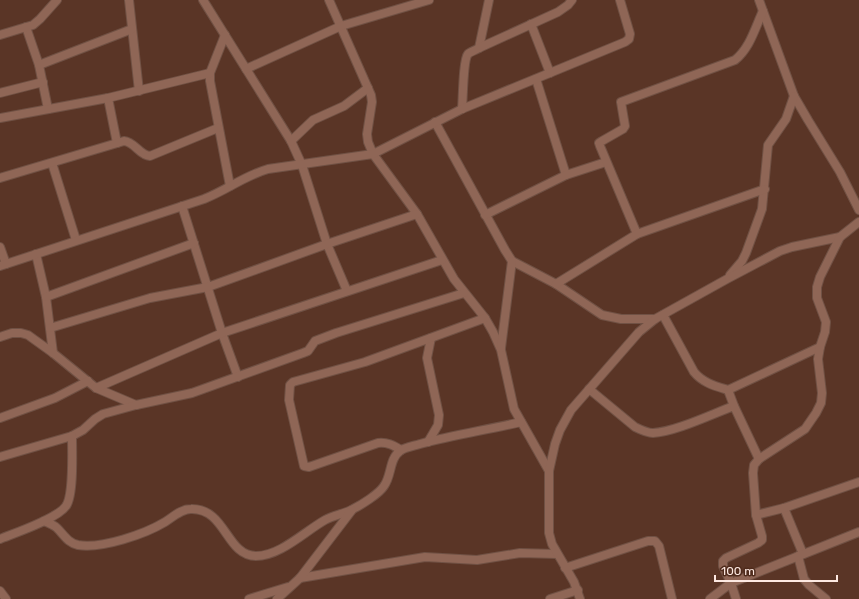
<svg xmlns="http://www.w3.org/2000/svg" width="859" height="599" font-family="Rubik,sans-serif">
  <rect width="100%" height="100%" fill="#5a3526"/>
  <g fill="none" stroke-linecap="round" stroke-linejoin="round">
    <g stroke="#705144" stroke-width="10">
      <g id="minor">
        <polyline points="129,0 139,91"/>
        <polyline points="203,0 291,141 302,165 327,244 347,291"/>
        <polyline points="329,0 371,95 372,102 367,134 368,142 373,154 417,214 454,279 485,318 493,332 501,350 514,409 549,471"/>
        <polyline points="759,0 794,96 808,120 840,172 859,210"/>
        <polyline points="531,24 550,73"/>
        <polyline points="26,27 39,65 48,109"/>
        <polyline points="0,35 33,25 40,19 57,0"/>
        <polyline points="225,35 210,73 210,81 230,186"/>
        <polyline points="479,48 489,0"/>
        <polyline points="39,65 132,29"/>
        <polyline points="246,69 341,26 429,0"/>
        <polyline points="536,79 566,175"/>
        <polyline points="0,93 43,82"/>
        <polyline points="108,98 117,143"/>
        <path d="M462,109C463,99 463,60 468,54C470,52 476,50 479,48L558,12L568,5L572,0"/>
        <polyline points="0,118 108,98 210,73"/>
        <polyline points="435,122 505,250 512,261 556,284 602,315 621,319 655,319"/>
        <polyline points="291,141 313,120 344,106 368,88"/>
        <polyline points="52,163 76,240"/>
        <path d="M0,178L124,141C135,142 139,155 150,156L218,128"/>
        <polyline points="182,206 222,333 238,377"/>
        <polyline points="485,215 566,175 606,162"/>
        <path d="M637,234L600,146L599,143L602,141L623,129L625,126L621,102L735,60C750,48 755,28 763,11"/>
        <polyline points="0,247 6,264"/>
        <polyline points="36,254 46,297 53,353"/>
        <path d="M0,266L204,199C227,190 244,176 268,169L373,154L462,109L625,42L629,39L630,34L620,0"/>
        <polyline points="730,275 742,261 746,253 762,209 768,145 786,119 794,96"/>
        <polyline points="556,284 637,234 765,189"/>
        <polyline points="46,297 194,243"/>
        <path d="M663,315L694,372C703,383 715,386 728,390L820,347"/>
        <polyline points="50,328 150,298 208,287 327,244 417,214"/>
        <polyline points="0,337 12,333 21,333 28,335 53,353 96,388 136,405"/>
        <polyline points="501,348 512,261"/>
        <polyline points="96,388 222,333 442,260"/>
        <path d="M589,389L635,427C641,430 647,433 653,433C675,432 712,414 734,406"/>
        <polyline points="728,390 734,406 759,459"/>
        <polyline points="0,418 55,398 88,381"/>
        <polyline points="428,442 438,425 439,415 427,358 431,338"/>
        <path d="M401,450C393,445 387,442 378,443L309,467L304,466L289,400L290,385L293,382L365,362L485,318"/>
        <polyline points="0,457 72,436 83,430 95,419 103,414 136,405 192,393 303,353 308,351 315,341 336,333 464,293"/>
        <polyline points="784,508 803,554"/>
        <polyline points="756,515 784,508 859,482"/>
        <path d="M44,521C49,523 54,525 57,528C64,535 68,543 78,545C102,549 145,534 165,522C173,517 181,509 191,509C226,508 226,556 256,556C280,556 304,532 325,520C334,515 344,514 353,509C361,505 379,494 384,486C392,475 389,459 400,451C405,447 414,446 420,444C453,435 487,430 521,422"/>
        <path d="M0,539C15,533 57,519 66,506C74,495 72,451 72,436"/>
        <polyline points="798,556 804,579 809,585 826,599"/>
        <polyline points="565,568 648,541 655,541 659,546 672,599"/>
        <polyline points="300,578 425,557 477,560 520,553 557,554"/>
        <polyline points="0,591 6,599"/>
        <polyline points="249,599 288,587"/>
        <polyline points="277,599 300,578 352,510"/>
        <polyline points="550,599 578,590"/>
        <polyline points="580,599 574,582 552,544 549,533 549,471 555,444 560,430 571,410 639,332 655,319 727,279 780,251 792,247 840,237"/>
        <polyline points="710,599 731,583 859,532"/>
        <polyline points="736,599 731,583 723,566 723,561 726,558 758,543 762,540 762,536 756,515 753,473 754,465 759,459 805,429 816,413 821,403 822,393 818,359 820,347 825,332 826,322 817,298 817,287 820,277 840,237 859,222"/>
      </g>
    </g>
    <use href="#minor" stroke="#8f6656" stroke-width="8"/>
  </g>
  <path d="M715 575v6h122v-6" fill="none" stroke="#fde9e2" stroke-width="2"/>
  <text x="721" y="575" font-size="12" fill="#fde9e2" stroke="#4f2b1c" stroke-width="3" paint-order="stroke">100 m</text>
</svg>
